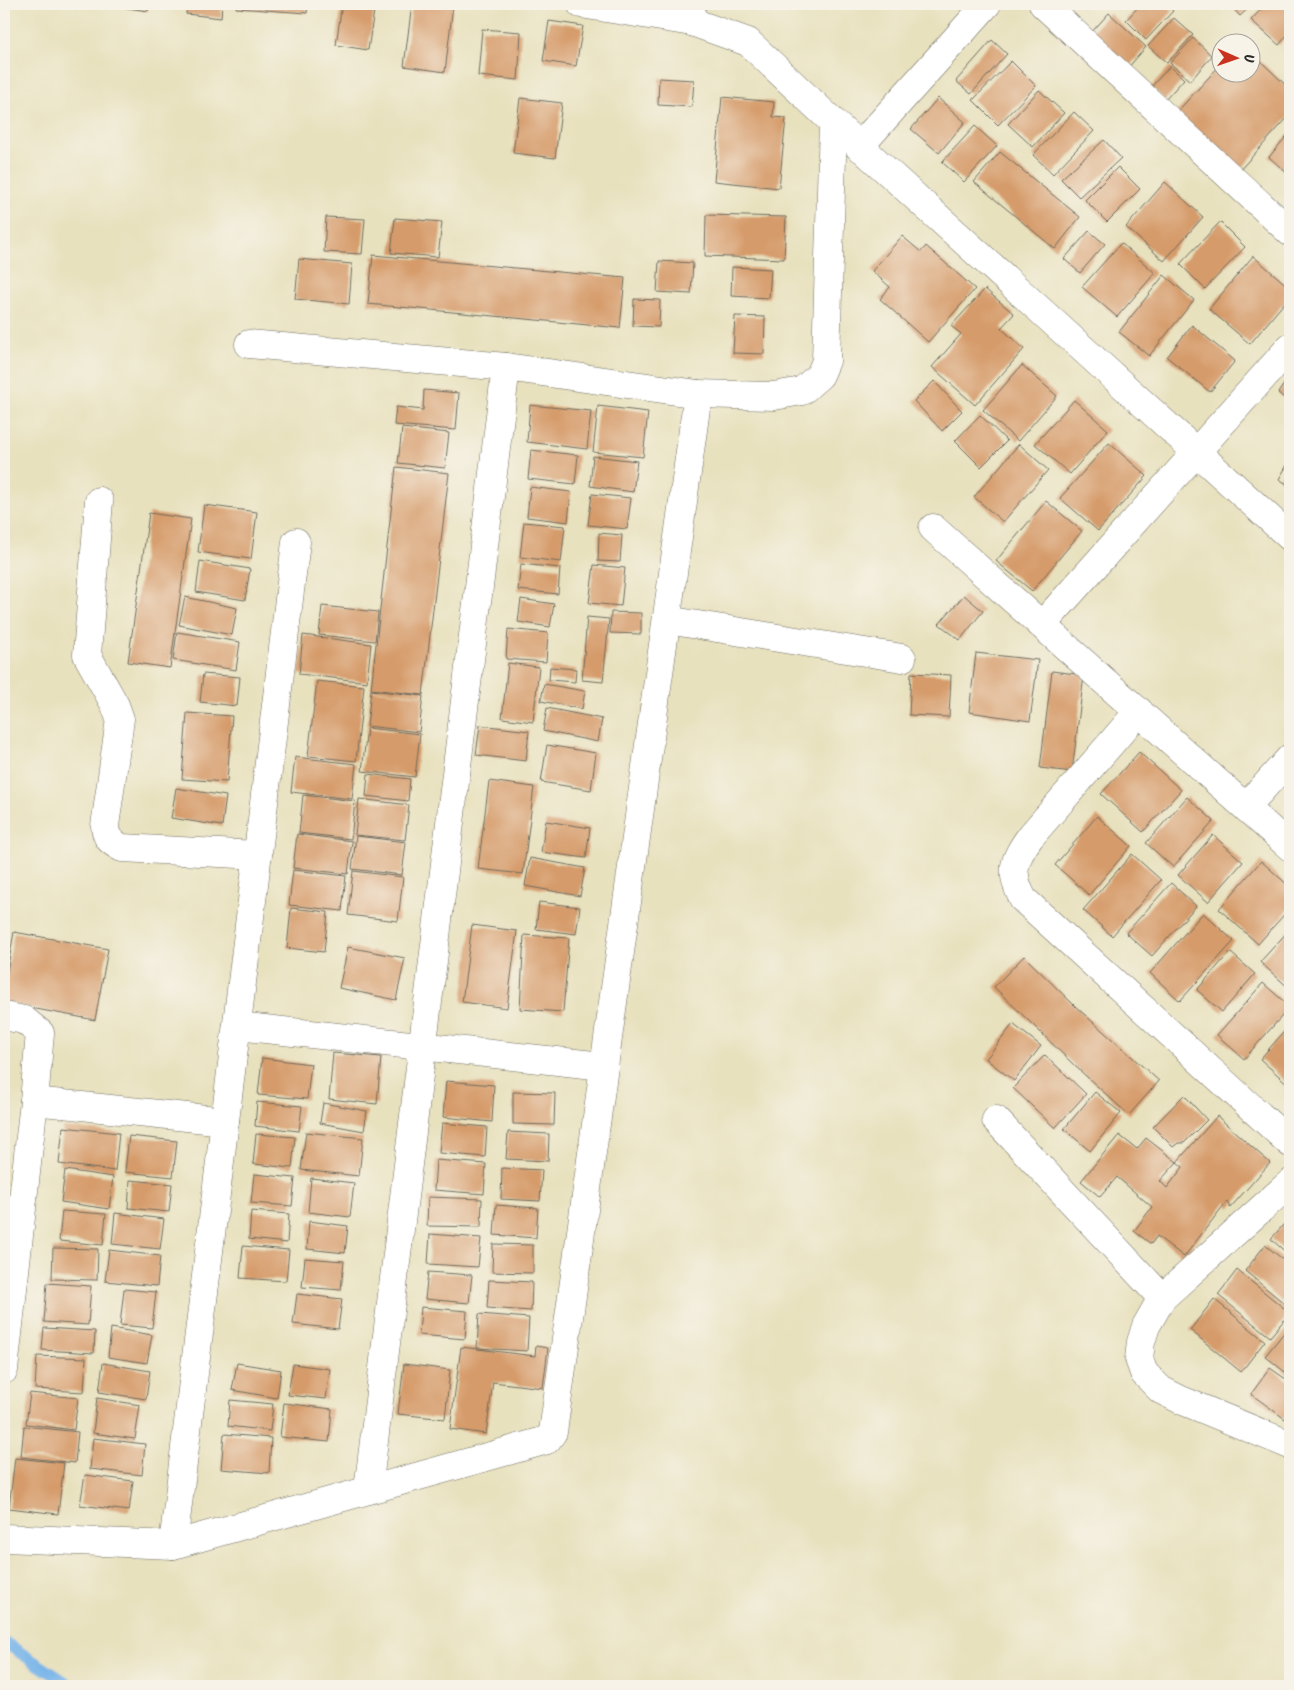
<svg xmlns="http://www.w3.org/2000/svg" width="1294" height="1690" font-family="Kalam,sans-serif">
  <rect width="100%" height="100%" fill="#f7f3e8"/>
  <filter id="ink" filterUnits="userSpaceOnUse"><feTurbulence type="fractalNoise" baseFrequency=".02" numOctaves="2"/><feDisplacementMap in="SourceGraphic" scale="10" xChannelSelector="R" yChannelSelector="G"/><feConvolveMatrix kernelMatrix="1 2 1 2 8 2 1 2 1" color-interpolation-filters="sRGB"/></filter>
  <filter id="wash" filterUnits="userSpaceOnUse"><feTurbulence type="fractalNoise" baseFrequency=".0096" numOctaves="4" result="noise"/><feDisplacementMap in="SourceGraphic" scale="20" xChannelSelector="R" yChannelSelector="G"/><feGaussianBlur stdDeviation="1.12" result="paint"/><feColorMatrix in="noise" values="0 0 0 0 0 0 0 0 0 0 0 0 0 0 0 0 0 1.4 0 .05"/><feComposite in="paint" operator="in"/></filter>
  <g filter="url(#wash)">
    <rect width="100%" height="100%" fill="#e8e1be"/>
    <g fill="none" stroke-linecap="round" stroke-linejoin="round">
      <polyline stroke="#76b3e9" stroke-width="12" points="4,1642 71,1686"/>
    </g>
    <g id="blocks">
      <g fill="#d69b6a">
        <polygon points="75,4 109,4 109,7 75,6"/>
        <polygon points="121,4 149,4 148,11 121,7"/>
        <polygon points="187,4 222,4 221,18 186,14"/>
        <polygon points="237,4 308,4 307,13 236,8"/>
        <polygon points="342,4 375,4 368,50 336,45"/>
        <polygon points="412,4 453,5 445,72 404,66"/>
        <polygon points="1141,4 1165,4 1173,11 1146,40 1126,20"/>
        <polygon points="1229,4 1253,4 1240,16"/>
        <polygon points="1266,4 1290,4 1290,32 1279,45 1251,20"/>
        <polygon points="1109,13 1146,47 1126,70 1089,35"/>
        <polygon points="1174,18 1193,35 1167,63 1148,46"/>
        <polygon points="549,21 583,26 576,66 543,61"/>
        <polygon points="482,29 521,32 518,80 478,76"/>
        <polygon points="1193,38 1212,56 1190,81 1170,63"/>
        <polygon points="992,40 1007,54 971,94 956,81"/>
        <polygon points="1252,53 1290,89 1290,115 1238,172 1175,114 1222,63 1222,72 1252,72"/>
        <polygon points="1011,61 1036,86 998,125 973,100"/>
        <polygon points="1170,66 1184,79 1165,100 1151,87"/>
        <polygon points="659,78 694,80 692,107 658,105"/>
        <polygon points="1039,90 1064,113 1033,147 1008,124"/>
        <polygon points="722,97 774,102 773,117 786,118 779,188 714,181"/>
        <polygon points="520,98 562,103 555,158 513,153"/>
        <polygon points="938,98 965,122 939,153 911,129"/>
        <polygon points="1074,112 1094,131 1053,174 1033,155"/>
        <polygon points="975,126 997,146 964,182 942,162"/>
        <polygon points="1290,132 1290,176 1269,157"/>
        <polygon points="1104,140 1121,158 1079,197 1061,179"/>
        <polygon points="1000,152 1080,217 1055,249 974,182"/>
        <polygon points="1118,167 1140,189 1107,222 1085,200"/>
        <polygon points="1165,182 1203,217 1164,261 1126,227"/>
        <polygon points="706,215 786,217 784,259 705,256"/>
        <polygon points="326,217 365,219 362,254 324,252"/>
        <polygon points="395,218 442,222 438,257 391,253"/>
        <polygon points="1220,222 1245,247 1205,289 1180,264"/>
        <polygon points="1089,231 1105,244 1080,273 1064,259"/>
        <polygon points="902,236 921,252 926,246 975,289 928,342 880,299 890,287 872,271"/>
        <polygon points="1121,243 1155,273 1117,317 1082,287"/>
        <polygon points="373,255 625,278 620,328 368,304"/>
        <polygon points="1253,256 1290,288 1290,296 1250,344 1209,309"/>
        <polygon points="299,259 352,264 349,304 295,299"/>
        <polygon points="659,261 693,263 691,294 657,292"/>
        <polygon points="732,267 771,269 769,298 731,296"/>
        <polygon points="1164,275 1194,300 1149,356 1119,332"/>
        <polygon points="985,289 1014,314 1001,328 1024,349 975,405 932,367 961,334 951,326"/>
        <polygon points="634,299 660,300 659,327 633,326"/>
        <polygon points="735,316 765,317 764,354 733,353"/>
        <polygon points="1192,325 1235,361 1210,392 1167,357"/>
        <polygon points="1022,365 1057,396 1018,441 983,410"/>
        <polygon points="1290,375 1290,403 1278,393"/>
        <polygon points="934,381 962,411 942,431 914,401"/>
        <polygon points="424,390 459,393 456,430 394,425 396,407 423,410"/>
        <polygon points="1074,400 1108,430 1070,474 1035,444"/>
        <polygon points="530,405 591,411 587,449 527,442"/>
        <polygon points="598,406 648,412 643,457 593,452"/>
        <polygon points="980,415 1007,441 981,467 955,441"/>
        <polygon points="402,428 449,433 445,468 398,463"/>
        <polygon points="1109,443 1147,476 1098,531 1060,498"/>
        <polygon points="1019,444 1048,470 1003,522 974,497"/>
        <polygon points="531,450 578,455 575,484 528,479"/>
        <polygon points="593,456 637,461 633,492 590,486"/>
        <polygon points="1290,460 1290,486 1279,479"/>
        <polygon points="396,467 449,473 423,695 371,689"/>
        <polygon points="530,487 571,492 568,522 527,517"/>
        <polygon points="592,494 631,498 627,529 588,525"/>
        <polygon points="1046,501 1082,531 1032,591 996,561"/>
        <polygon points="204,505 257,512 251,559 198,552"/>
        <polygon points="149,513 191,519 170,668 128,662"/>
        <polygon points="524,522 565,526 561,562 520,557"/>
        <polygon points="599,533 622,535 620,562 598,561"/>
        <polygon points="200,561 250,569 245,600 196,592"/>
        <polygon points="521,564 560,568 558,594 518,590"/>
        <polygon points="594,565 625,568 621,606 589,603"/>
        <polygon points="964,595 983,611 960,640 939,624"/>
        <polygon points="185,597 237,608 232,635 179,625"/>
        <polygon points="521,599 554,604 550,627 518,622"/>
        <polygon points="322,606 378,612 375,641 319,635"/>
        <polygon points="611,612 641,613 641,634 610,633"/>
        <polygon points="587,617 609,619 603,682 582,680"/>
        <polygon points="508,629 548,633 546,662 506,659"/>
        <polygon points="177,632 240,642 236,670 173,660"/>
        <polygon points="303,635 371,644 367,682 299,674"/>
        <polygon points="976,653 1038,660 1030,721 969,712"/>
        <polygon points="508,663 539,667 533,722 502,718"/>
        <polygon points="550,667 576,669 575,682 549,680"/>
        <polygon points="1052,671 1084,675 1072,772 1040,768"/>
        <polygon points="911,673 951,675 949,717 909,715"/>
        <polygon points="203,674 240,677 237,706 200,702"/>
        <polygon points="317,681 364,686 356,761 308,756"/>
        <polygon points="544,684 585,691 582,709 541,701"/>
        <polygon points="371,690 423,696 419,732 367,726"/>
        <polygon points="547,708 602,719 598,742 543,731"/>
        <polygon points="187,713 232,716 227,782 182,779"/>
        <polygon points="480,725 529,731 526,761 476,755"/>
        <polygon points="367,728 420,734 415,777 362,771"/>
        <polygon points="547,745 596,753 591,790 541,782"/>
        <polygon points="1139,752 1181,790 1143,832 1101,794"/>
        <polygon points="295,757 356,764 352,799 291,792"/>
        <polygon points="368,774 410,779 408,801 366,796"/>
        <polygon points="489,781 534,787 523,874 478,869"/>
        <polygon points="176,788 226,796 222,826 171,818"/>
        <polygon points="303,795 355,801 351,839 299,833"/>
        <polygon points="1187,797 1214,821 1173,867 1146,843"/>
        <polygon points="359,799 409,805 405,840 355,835"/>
        <polygon points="1097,816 1131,846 1089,895 1055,865"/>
        <polygon points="546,821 590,828 586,858 541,852"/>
        <polygon points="297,834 352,841 348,874 293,868"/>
        <polygon points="1213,835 1243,862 1208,902 1178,875"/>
        <polygon points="356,836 406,842 402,875 352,869"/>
        <polygon points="1132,854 1161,880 1112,936 1083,910"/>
        <polygon points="530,858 585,868 580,896 525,886"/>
        <polygon points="1261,861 1290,887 1290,908 1258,944 1219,909"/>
        <polygon points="293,870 346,876 342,911 289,905"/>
        <polygon points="353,871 403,877 398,921 348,915"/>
        <polygon points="1171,883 1196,906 1152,956 1126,933"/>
        <polygon points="539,902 580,907 576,934 536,929"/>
        <polygon points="291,908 328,912 324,952 287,948"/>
        <polygon points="1203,913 1234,941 1180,1001 1150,973"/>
        <polygon points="472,925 517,931 507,1008 462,1002"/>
        <polygon points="1290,929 1290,989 1260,962"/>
        <polygon points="14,932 108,949 95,1020 4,1003 4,989"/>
        <polygon points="524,935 569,938 563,1012 520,1009"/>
        <polygon points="348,947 405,958 396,1000 339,988"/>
        <polygon points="1230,952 1255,974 1222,1012 1197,990"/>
        <polygon points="1024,956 1075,1006 1159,1081 1129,1115 1076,1067 994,987"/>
        <polygon points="1263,983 1290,1007 1244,1059 1217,1035"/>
        <polygon points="1013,1024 1041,1046 1014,1081 986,1059"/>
        <polygon points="1290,1025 1290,1086 1260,1059"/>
        <polygon points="333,1053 381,1057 377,1104 329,1099"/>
        <polygon points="1045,1055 1086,1094 1055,1128 1013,1088"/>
        <polygon points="262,1058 311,1064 307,1099 258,1095"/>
        <polygon points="446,1081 494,1085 492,1122 443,1117"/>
        <polygon points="513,1092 555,1093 554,1125 513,1124"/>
        <polygon points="1095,1092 1121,1113 1090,1151 1064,1129"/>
        <polygon points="1184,1095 1207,1120 1184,1143 1178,1143 1173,1147 1153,1127"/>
        <polygon points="257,1102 302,1106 299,1131 255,1126"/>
        <polygon points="323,1103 367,1111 364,1131 320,1123"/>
        <polygon points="1217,1116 1270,1163 1230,1208 1227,1201 1184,1257 1157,1236 1151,1244 1134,1231 1152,1207 1117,1177 1100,1197 1081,1181 1119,1135 1137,1149 1146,1138 1177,1162 1160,1181 1167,1188 1183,1167 1177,1162"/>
        <polygon points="442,1123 487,1127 485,1157 439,1153"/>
        <polygon points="63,1127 119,1133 115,1171 59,1164"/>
        <polygon points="306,1132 363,1138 359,1176 301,1170"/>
        <polygon points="508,1132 549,1134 548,1161 506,1159"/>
        <polygon points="256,1134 295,1137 292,1168 253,1164"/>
        <polygon points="129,1136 177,1141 173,1177 125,1172"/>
        <polygon points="436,1160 486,1164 484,1194 434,1190"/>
        <polygon points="502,1168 542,1170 540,1201 501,1199"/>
        <polygon points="65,1170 113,1177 109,1209 61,1202"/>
        <polygon points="254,1174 295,1178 292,1206 251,1203"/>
        <polygon points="311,1178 354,1183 350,1217 308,1212"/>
        <polygon points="130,1180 172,1184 169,1212 128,1208"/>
        <polygon points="428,1197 482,1199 481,1227 427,1226"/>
        <polygon points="496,1205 538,1208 536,1238 494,1235"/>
        <polygon points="62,1211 106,1214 103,1245 59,1241"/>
        <polygon points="251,1211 289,1214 287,1243 249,1239"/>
        <polygon points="115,1213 164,1219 160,1249 112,1244"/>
        <polygon points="1290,1217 1290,1256 1271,1239"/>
        <polygon points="309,1221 348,1226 345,1253 307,1249"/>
        <polygon points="430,1234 481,1238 478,1267 428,1264"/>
        <polygon points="493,1244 533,1245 533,1273 492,1272"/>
        <polygon points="1265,1245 1290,1265 1290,1308 1245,1271"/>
        <polygon points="243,1246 289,1250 286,1281 240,1278"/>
        <polygon points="53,1248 98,1249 97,1280 52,1279"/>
        <polygon points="109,1250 160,1256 157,1286 105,1281"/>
        <polygon points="305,1258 344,1261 341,1290 302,1287"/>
        <polygon points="1237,1270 1290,1313 1270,1337 1218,1295"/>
        <polygon points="428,1272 472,1275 469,1303 425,1299"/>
        <polygon points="489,1280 532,1282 531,1311 487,1308"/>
        <polygon points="47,1283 91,1286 88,1325 44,1322"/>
        <polygon points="124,1289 156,1292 152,1328 120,1325"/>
        <polygon points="297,1294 342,1299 338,1329 293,1324"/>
        <polygon points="1214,1299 1265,1341 1241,1372 1190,1330"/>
        <polygon points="421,1307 467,1311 465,1339 419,1335"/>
        <polygon points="479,1314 529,1318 527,1351 477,1348"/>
        <polygon points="44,1328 95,1331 94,1353 42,1350"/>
        <polygon points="111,1328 152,1335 147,1363 108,1357"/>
        <polygon points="1287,1329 1290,1331 1290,1376 1265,1356"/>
        <polygon points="536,1346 548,1348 543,1388 493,1382 486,1434 450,1429 461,1347 535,1356"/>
        <polygon points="37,1356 86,1358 84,1392 35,1389"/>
        <polygon points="103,1363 150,1371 146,1399 99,1392"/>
        <polygon points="237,1363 281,1370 277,1398 232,1390"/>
        <polygon points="293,1364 330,1369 326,1399 288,1395"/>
        <polygon points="404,1364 450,1370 445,1419 398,1414"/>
        <polygon points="1270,1368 1290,1382 1290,1412 1285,1419 1251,1394"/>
        <polygon points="30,1393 78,1398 74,1430 26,1424"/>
        <polygon points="97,1398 140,1405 135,1439 93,1433"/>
        <polygon points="230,1400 273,1404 270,1431 228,1426"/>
        <polygon points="284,1403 332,1409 329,1442 280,1437"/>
        <polygon points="24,1426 78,1432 75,1463 21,1457"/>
        <polygon points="224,1434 271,1438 269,1473 221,1469"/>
        <polygon points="93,1438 145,1444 142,1475 90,1469"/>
        <polygon points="15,1458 64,1463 58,1514 9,1508"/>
        <polygon points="85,1475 133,1481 129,1511 80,1505"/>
      </g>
    </g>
  </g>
  <g filter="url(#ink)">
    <use href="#blocks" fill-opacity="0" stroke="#6d6b5e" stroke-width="1"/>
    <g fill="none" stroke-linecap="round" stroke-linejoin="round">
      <g stroke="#6d6b5e" stroke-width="29">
        <g id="minor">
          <polyline points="581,4 692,22"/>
          <polyline points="691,4 692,22 748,42 833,122 1290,537"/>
          <polyline points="1043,4 1290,232"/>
          <polyline points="859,147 987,4"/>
          <polyline points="249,344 506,367 698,394 774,396 802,391 820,375 826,361 833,122"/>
          <path d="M99,501L87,655L115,705L120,719L105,826C106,839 111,842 122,848L258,855"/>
          <polyline points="933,528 1290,847"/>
          <polyline points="667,620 902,658"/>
          <polyline points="1042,625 1290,347"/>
          <path d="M1139,711L1030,837C1013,861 1009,872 1023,899L1290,1143"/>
          <polyline points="1246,807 1290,758"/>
          <polyline points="4,1016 24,1020 40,1033 34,1101 4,1370"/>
          <polyline points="237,1026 603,1066"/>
          <polyline points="34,1101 225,1121"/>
          <polyline points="996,1120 1162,1298"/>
          <polyline points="1290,1183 1162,1298 1146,1326 1141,1342 1139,1359 1144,1373 1161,1390 1181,1400 1290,1445"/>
          <polyline points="368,1490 506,367"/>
          <polyline points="4,1538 173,1545 547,1440 553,1432 698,394"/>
          <polyline points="173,1545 296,542"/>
        </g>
      </g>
      <use href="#minor" stroke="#fff" stroke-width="28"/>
    </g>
  </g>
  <rect width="1294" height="1690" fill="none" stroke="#f7f3e8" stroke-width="20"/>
  <g transform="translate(1236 58) rotate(92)"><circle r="24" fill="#f7f3e8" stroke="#a5a39c"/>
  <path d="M0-4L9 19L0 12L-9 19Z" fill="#c8321e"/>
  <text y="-8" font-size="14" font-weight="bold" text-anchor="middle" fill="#2b2b2b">U</text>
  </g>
</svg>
